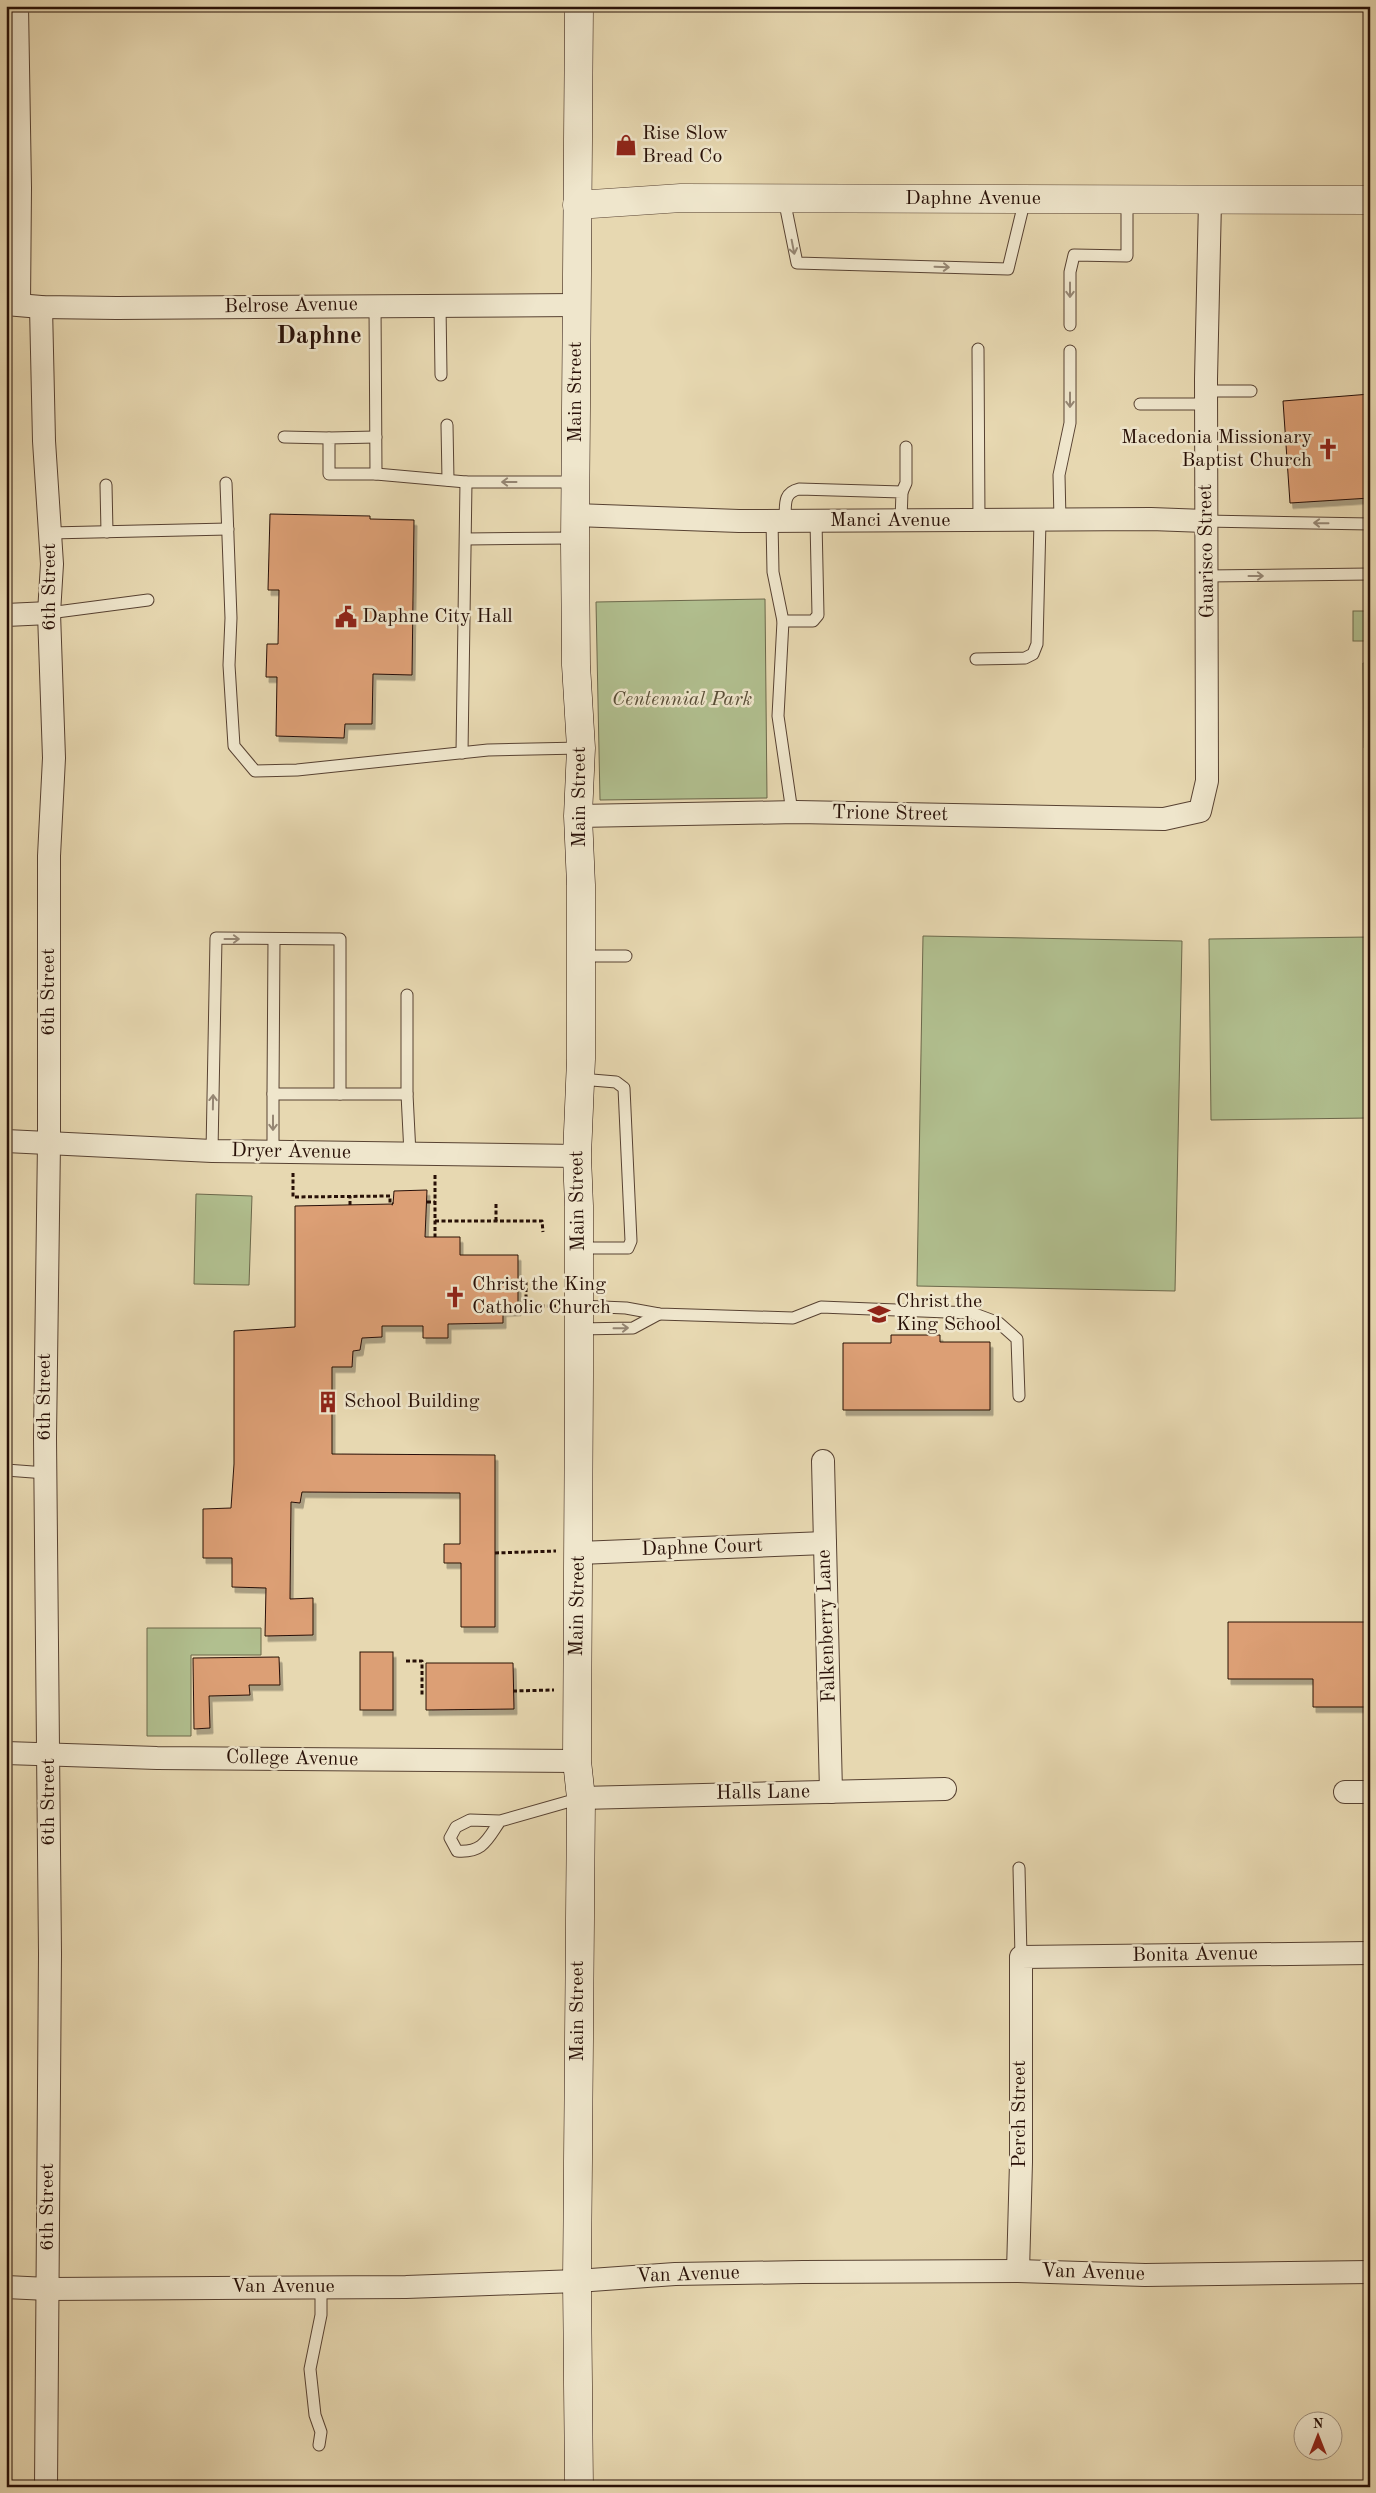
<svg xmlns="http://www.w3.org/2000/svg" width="1376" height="2493" font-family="'Old Standard TT',serif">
  <defs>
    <filter id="shadow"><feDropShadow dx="3" dy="5.5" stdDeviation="0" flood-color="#0004"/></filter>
  </defs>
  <rect width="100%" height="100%" fill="#e7d8b1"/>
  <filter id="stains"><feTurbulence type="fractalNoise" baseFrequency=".004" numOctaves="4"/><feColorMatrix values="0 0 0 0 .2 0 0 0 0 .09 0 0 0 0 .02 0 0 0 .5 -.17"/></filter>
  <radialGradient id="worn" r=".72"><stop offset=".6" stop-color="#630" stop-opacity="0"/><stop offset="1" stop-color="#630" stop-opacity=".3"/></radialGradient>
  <g fill="#b1bf8f" stroke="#6c684b">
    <polygon points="765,599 767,798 600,800 596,602"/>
    <rect x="1353" y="611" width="17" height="30"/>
    <polygon points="1363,663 1370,663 1370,748 1364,748"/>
    <polygon points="923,936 1182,941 1175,1291 917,1286"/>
    <polygon points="1370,937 1370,1118 1211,1120 1209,939"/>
    <polygon points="196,1194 252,1196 249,1285 194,1284"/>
    <polygon points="147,1628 261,1628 261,1655 191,1655 191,1736 147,1736"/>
  </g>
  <g fill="#dc9f74" stroke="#281007" filter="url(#shadow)">
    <polygon points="1370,394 1370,498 1290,503 1283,401"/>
    <polygon points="270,514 370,516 370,519 414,520 412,675 373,674 372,724 345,724 344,738 276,736 277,677 266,677 267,644 278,644 279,590 268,590"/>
    <polygon points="427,1190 425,1237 460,1237 460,1255 518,1255 518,1310 503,1311 503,1323 448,1324 448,1338 423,1338 423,1326 382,1326 382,1337 362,1338 360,1350 353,1351 352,1367 332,1367 332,1454 495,1455 495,1627 461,1627 461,1563 444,1563 444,1544 460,1544 460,1493 302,1492 300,1503 291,1502 290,1599 313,1598 313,1635 265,1636 266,1588 232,1587 232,1558 203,1558 203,1509 231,1508 234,1464 234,1331 295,1327 295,1206 393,1204 394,1191"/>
    <polygon points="891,1335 940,1335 940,1342 990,1342 990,1410 843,1410 843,1343 891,1343"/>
    <polygon points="1228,1622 1370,1622 1369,1707 1313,1707 1313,1679 1228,1679"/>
    <rect x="360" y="1652" width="33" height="58"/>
    <polygon points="279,1657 280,1685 249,1685 250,1695 209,1696 210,1728 194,1729 193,1658"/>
    <polygon points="426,1663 513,1663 514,1709 426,1710"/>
  </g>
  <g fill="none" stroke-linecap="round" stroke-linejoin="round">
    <g stroke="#584232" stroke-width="13">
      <g id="service">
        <polyline points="784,199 797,263 1008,269 1025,199"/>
        <polyline points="375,305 376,474"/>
        <polyline points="440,305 441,375"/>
        <polyline points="1070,325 1070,272 1074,255 1127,256 1127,200"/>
        <polyline points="978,349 979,521"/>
        <polyline points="1206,391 1251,391"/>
        <polyline points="1140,404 1206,404"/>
        <polyline points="447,425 448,480"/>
        <polyline points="284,437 329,438"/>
        <polyline points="376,437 329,438 329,474 376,474 466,482 576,482"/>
        <polyline points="226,483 231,618 229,665 234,746 255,771 297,770 488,750 581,748"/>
        <polyline points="106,485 107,532"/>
        <polyline points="902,492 906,483 906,447"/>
        <polyline points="1060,520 1059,475 1070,423 1070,351"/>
        <polyline points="772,521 773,572 783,621 778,716 792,812"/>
        <path d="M785,521C786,506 782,493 799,489L902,492L901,520"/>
        <polyline points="1205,521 1370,524"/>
        <polyline points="50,533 228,529"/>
        <polyline points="466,539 575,538"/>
        <polyline points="1207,576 1370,574"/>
        <polyline points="49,613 148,600"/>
        <polyline points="783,621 813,621 818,615 816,521"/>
        <polyline points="976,659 1025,658 1033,654 1037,644 1040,521"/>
        <polyline points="462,753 466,482"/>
        <polyline points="274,939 273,1094 407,1094"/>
        <polyline points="581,956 626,956"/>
        <polyline points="407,995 407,1094 410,1154"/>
        <polyline points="273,1094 273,1152"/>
        <polyline points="212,1151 216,938 340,939 340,1094"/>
        <polyline points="579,1248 628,1248 631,1241 624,1088 616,1082 580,1079"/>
        <polyline points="579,1306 626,1308 659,1314 793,1318 821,1307 972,1313 999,1323 1017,1339 1019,1396"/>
        <polyline points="579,1329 633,1328 659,1314"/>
        <polyline points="6,1470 46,1473"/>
        <path d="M500,1821C487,1840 483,1853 457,1851L450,1838L456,1827L470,1820L500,1821L581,1798"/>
        <polyline points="1019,1868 1021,1957"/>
        <polyline points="319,2445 321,2432 315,2415 310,2369 321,2315 321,2287"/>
      </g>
    </g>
    <g stroke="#584232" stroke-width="24">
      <g id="minor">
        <polyline points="17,6 20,188 19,304"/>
        <polyline points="6,304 41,307 117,308 575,305"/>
        <polyline points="41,307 44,441 52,564 49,613 54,758 49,856 49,1142 45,1438 50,1954 46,2487"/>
        <polyline points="575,515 739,521 1151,519 1205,521"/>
        <polyline points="6,615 49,613"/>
        <polyline points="578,816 797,812 1164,819 1200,811 1207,781 1206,379 1210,201"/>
        <polyline points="6,1141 212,1151 577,1156"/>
        <polyline points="823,1461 831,1792"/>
        <polyline points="579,1553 825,1543"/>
        <polyline points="6,1753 157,1758 577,1761"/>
        <polyline points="1345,1792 1370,1792"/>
        <polyline points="581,1798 945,1789"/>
        <polyline points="1018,2271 1021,2162 1021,1957 1370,1953"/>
        <polyline points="6,2287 48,2289 406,2287 577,2281 675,2274 803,2272 1018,2271 1145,2275 1370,2272"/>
      </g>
    </g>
    <g stroke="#584232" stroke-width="29">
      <polyline id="tertiary" points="577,205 681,198 1370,200"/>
    </g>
    <g stroke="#281007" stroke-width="29">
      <polyline id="secondary" points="579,2487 577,2281 581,1798 577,1761 579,1376 579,1206 577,1156 581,1059 581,885 578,816 581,748 576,665 575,543 579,6"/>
    </g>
    <g stroke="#281007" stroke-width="3" stroke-dasharray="4 2.5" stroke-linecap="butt">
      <polyline points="293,1173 293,1197 390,1196 390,1203 393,1204"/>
      <polyline points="435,1175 435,1237"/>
      <polyline points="427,1202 435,1202"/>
      <polyline points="350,1205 350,1196"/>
      <polyline points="435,1221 542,1221 543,1232"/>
      <polyline points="496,1221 496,1202"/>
      <polyline points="518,1284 526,1283 526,1306 556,1306"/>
      <polyline points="495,1553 556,1551"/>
      <polyline points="406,1661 422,1661 422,1697"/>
      <polyline points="513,1691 554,1690"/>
    </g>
    <use href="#service" stroke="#efe6cc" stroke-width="11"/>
    <use href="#minor" stroke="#efe6cc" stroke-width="22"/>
    <use href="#tertiary" stroke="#efe6cc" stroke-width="28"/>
    <use href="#secondary" stroke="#efe6cc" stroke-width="28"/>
  </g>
  <defs><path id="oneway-shaft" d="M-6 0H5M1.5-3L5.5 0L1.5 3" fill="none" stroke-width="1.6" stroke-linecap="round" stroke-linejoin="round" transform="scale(1.25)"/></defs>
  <g stroke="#958673">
    <use href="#oneway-shaft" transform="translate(793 247) rotate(79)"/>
    <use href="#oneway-shaft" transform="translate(942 267) rotate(2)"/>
    <use href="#oneway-shaft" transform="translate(1070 290) rotate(90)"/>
    <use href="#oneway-shaft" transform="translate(1070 400) rotate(90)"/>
    <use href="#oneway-shaft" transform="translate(509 482) rotate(-180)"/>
    <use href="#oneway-shaft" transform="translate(1321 523) rotate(-179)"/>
    <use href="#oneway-shaft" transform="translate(1256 576)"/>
    <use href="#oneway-shaft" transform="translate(232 939)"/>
    <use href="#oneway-shaft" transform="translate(213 1102) rotate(-89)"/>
    <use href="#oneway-shaft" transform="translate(273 1123) rotate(90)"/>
    <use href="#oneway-shaft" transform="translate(621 1328) rotate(-1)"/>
  </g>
  <defs>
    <g id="shop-bare" transform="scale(1.725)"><path d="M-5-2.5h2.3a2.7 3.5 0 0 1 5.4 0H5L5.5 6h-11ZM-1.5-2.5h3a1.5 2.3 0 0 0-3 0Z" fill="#8f2418" stroke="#efe6cc" stroke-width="2.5" paint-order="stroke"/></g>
    <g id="church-bare" transform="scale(1.725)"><path d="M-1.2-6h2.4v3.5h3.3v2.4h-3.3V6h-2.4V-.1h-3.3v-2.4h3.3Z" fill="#8f2418" stroke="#efe6cc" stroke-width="2.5" paint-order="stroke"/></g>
    <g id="civic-bare" transform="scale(1.725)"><path d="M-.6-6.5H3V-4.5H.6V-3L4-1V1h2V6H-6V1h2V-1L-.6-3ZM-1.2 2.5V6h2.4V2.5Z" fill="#8f2418" stroke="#efe6cc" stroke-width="2.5" paint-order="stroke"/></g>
    <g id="school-bare" transform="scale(1.725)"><path d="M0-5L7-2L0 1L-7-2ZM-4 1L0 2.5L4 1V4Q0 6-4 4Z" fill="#8f2418" stroke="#efe6cc" stroke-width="2.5" paint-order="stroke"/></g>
    <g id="building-bare" transform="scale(1.725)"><path d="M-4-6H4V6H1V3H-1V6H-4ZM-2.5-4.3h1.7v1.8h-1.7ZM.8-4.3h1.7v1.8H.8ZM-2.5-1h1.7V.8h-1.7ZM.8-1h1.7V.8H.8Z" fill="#8f2418" stroke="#efe6cc" stroke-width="2.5" paint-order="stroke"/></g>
  </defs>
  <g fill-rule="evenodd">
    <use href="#shop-bare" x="626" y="145"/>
    <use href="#church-bare" x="1328" y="449"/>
    <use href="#civic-bare" x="346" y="617"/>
    <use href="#church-bare" x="455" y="1297"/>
    <use href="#school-bare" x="879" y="1314"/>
    <use href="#building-bare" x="328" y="1402"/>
  </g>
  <g text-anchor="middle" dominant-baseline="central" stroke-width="5" stroke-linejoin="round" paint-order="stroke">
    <g font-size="20" fill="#281007" stroke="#efe6cc" text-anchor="start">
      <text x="642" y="134">Rise Slow<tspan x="642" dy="23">Bread Co</tspan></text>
      <text x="1312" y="438" text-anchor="end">Macedonia Missionary<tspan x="1312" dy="23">Baptist Church</tspan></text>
      <text x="362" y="617">Daphne City Hall</text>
      <text x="472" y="1285">Christ the King<tspan x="472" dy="23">Catholic Church</tspan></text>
      <text x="896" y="1302">Christ the<tspan x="896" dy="23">King School</tspan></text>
      <text x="344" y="1402">School Building</text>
    </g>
    <g font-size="20" fill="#281007" stroke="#efe6cc">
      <text x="973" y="199">Daphne Avenue</text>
      <text transform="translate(291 306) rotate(-1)">Belrose Avenue</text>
      <text transform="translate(576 392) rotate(-90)">Main Street</text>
      <text x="890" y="521">Manci Avenue</text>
      <text transform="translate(1207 551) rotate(-91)">Guarisco Street</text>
      <text transform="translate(50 587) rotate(-90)">6th Street</text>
      <text transform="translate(580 797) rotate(-90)">Main Street</text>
      <text transform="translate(890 814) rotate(1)">Trione Street</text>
      <text transform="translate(49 992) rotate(-90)">6th Street</text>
      <text transform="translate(291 1152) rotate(1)">Dryer Avenue</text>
      <text transform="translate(578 1201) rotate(-91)">Main Street</text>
      <text transform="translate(45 1397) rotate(-90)">6th Street</text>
      <text transform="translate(702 1548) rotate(-2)">Daphne Court</text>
      <text transform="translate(578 1606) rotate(-89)">Main Street</text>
      <text transform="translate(827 1626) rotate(-92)">Falkenberry Lane</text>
      <text transform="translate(292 1759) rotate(1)">College Avenue</text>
      <text transform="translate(763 1793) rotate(-1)">Halls Lane</text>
      <text transform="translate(49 1802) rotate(-90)">6th Street</text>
      <text transform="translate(1195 1955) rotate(-1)">Bonita Avenue</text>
      <text transform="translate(578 2011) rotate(-90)">Main Street</text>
      <text transform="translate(1020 2114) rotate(-90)">Perch Street</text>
      <text transform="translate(48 2207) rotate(-90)">6th Street</text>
      <text transform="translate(1093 2273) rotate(2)">Van Avenue</text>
      <text transform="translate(688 2275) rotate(-2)">Van Avenue</text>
      <text x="283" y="2287">Van Avenue</text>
    </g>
    <g font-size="20" font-style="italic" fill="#584d37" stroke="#efe6cc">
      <text x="682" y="700">Centennial Park</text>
    </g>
    <g font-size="25" font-weight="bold" fill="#281007" stroke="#efe6cc">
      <text x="319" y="336">Daphne</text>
    </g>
  </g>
  <rect width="1376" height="2493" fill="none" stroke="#e7d8b1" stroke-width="25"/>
  <rect x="8" y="8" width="1361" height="2478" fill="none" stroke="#281007" stroke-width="2.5"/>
  <rect x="12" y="12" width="1351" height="2468" fill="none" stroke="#281007"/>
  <g transform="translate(1318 2436)"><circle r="24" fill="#efe6cc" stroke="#9f907d"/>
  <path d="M0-4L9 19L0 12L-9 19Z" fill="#8f2418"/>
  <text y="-8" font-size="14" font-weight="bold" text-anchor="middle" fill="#281007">N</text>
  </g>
  <rect width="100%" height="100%" filter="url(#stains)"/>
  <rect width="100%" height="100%" fill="url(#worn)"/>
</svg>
